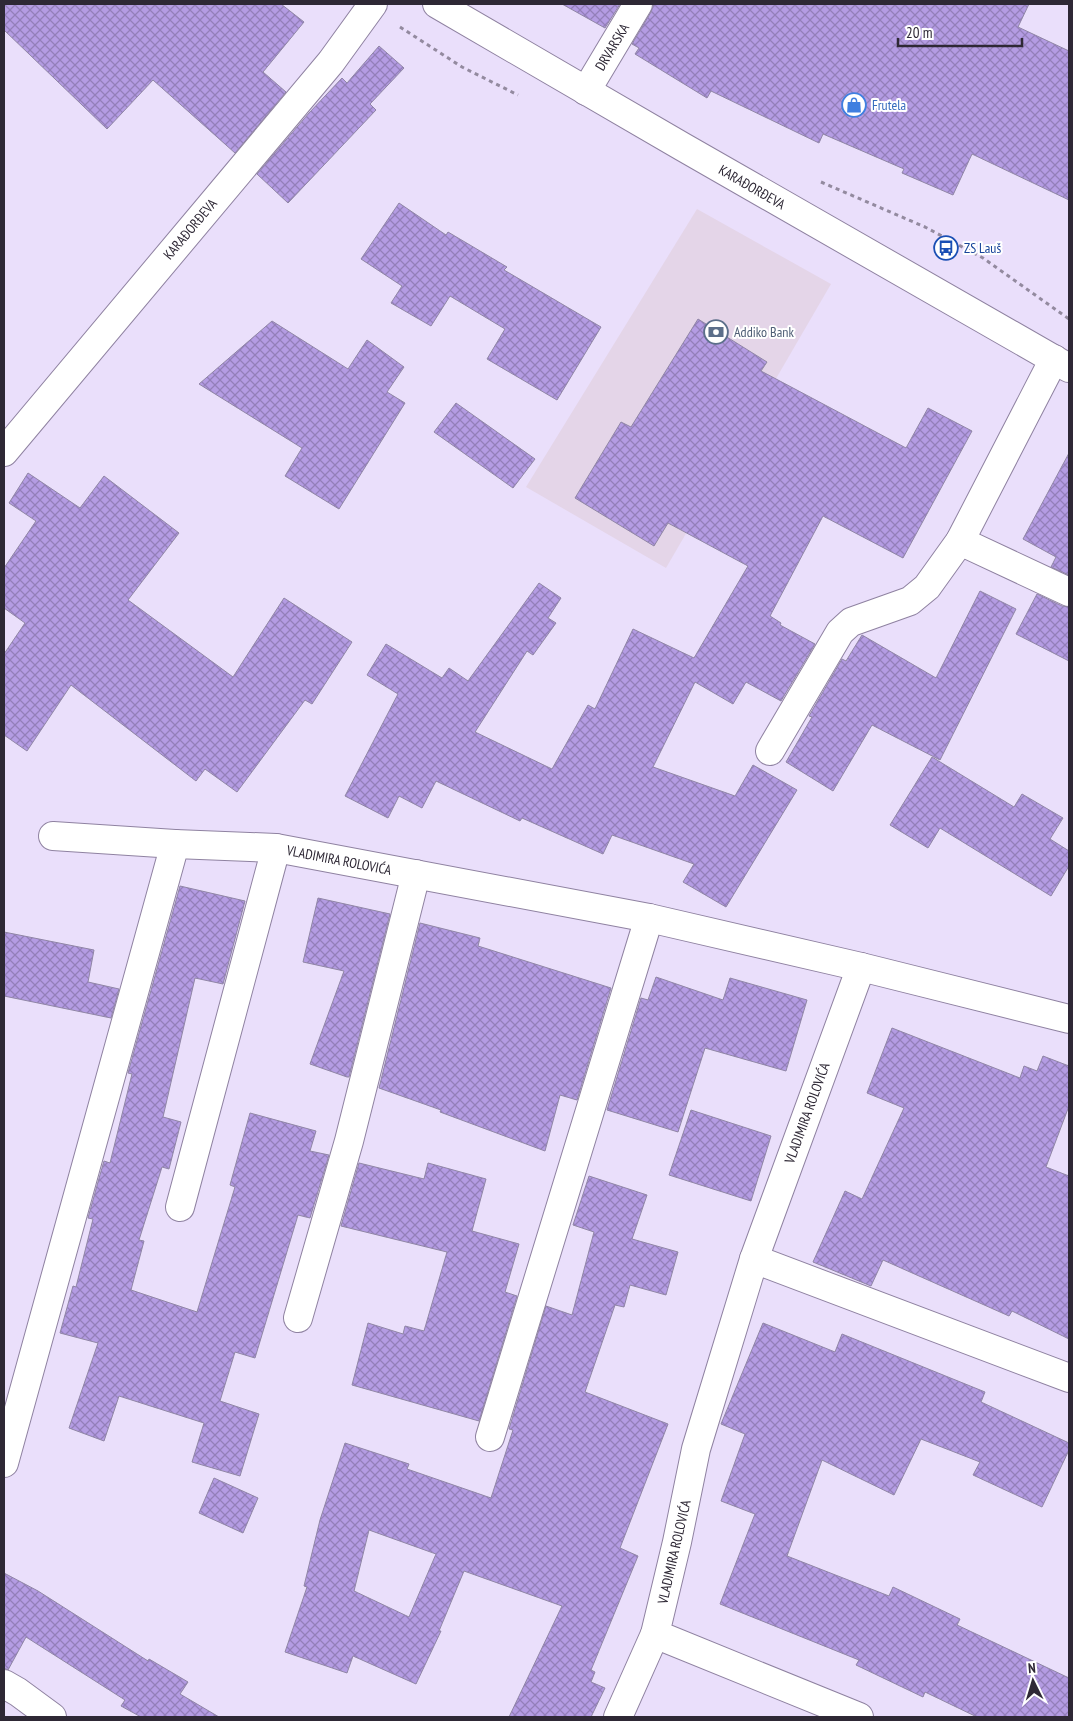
<svg xmlns="http://www.w3.org/2000/svg" width="1073" height="1721" font-family="'PT Sans Narrow',sans-serif">
  <defs>
    <pattern id="building-cross-hatch" width="8" height="8" patternUnits="userSpaceOnUse" patternTransform="scale(1.25)"><rect width="8" height="8" fill="#b49ce3"/><path d="M0 0l8 8M0 8l8-8" fill="none" stroke="#937fb9"/></pattern>
  </defs>
  <rect width="100%" height="100%" fill="#eadffb"/>
  <polygon fill="#e4d5e8" points="697,209 831,284 666,568 526,487"/>
  <g fill="url(#building-cross-hatch)" stroke="#9086a6" fill-rule="evenodd">
    <polygon points="4,4 281,4 304,22 263,72 286,92 235,153 153,80 107,129 4,30"/>
    <polygon points="562,4 620,4 605,28"/>
    <polygon points="654,4 1029,4 1018,27 1069,51 1069,200 972,154 953,195 902,173 904,169 823,134 819,143 711,91 707,98 635,54 639,48 632,44 651,12"/>
    <polygon points="379,46 404,68 370,104 376,110 288,203 257,174 309,113 342,78 347,83"/>
    <polygon points="399,203 446,235 448,232 507,267 504,270 601,327 557,400 487,359 505,329 450,296 431,326 391,303 402,286 361,259"/>
    <polygon points="698,319 767,362 761,371 906,448 928,408 972,431 903,558 823,516 770,616 781,623 780,625 815,644 781,701 746,682 733,704 695,682 653,767 735,796 753,765 797,790 726,907 683,882 694,864 612,835 603,854 522,818 520,821 436,781 422,808 399,796 388,818 345,796 398,694 367,675 386,644 442,678 449,668 468,681 539,583 561,598 548,618 556,623 533,655 527,651 475,732 552,769 588,705 595,709 633,629 694,658 748,566 668,523 654,546 575,498 621,422 631,427"/>
    <polygon points="272,321 348,369 367,340 404,367 387,392 405,403 339,509 285,476 302,448 199,384"/>
    <polygon points="456,403 535,459 513,488 434,432"/>
    <polygon points="1069,453 1069,575 1051,567 1056,557 1023,539"/>
    <polygon points="28,473 80,508 104,476 179,533 128,600 233,677 284,598 352,642 312,704 305,700 237,792 205,769 196,781 71,685 27,751 4,735 4,654 25,623 4,608 4,568 36,521 9,503"/>
    <polygon points="980,591 1016,609 940,760 872,725 833,791 786,762 812,717 809,716 842,659 846,661 862,635 936,678"/>
    <polygon points="1037,594 1062,606 1069,607 1069,661 1016,634"/>
    <polygon points="932,757 1014,807 1022,794 1063,818 1050,839 1069,851 1069,866 1051,896 940,828 928,848 890,825"/>
    <polygon points="180,886 245,901 223,984 195,978 163,1117 181,1122 169,1169 162,1167 139,1240 144,1241 131,1290 197,1312 235,1187 230,1185 250,1113 316,1131 310,1151 329,1155 310,1218 298,1215 255,1358 235,1352 220,1401 259,1414 240,1476 192,1462 204,1423 119,1396 104,1441 69,1428 98,1343 60,1333 73,1286 76,1287 93,1219 88,1218 98,1182 104,1161 110,1163 132,1074 128,1073"/>
    <polygon points="318,898 390,914 349,1077 347,1077 310,1064 344,971 303,962"/>
    <polygon points="420,923 480,938 478,946 611,988 577,1100 560,1095 545,1151 440,1112 441,1110 379,1088"/>
    <polygon points="4,932 94,950 88,982 119,989 111,1018 4,996"/>
    <polygon points="656,977 723,1000 730,978 807,1000 786,1071 705,1048 678,1132 607,1110 641,998 648,1000"/>
    <polygon points="892,1028 1020,1078 1024,1066 1037,1071 1043,1056 1069,1066 1069,1106 1046,1167 1069,1176 1069,1339 1012,1311 1009,1316 883,1260 871,1286 813,1262 845,1191 862,1199 904,1108 867,1093"/>
    <polygon points="691,1110 771,1136 751,1201 669,1175"/>
    <polygon points="359,1163 424,1179 428,1163 486,1179 472,1231 519,1244 505,1292 517,1296 479,1421 352,1385 368,1323 403,1334 405,1326 424,1331 447,1252 341,1226"/>
    <path d="M589,1176L647,1195L632,1239L678,1252L666,1295L630,1285L624,1307L615,1305L585,1392L668,1424L620,1548L638,1556L591,1670L595,1672L591,1682L605,1688L591,1717H509L562,1606L464,1571L439,1631H441L416,1684L353,1656L347,1673L285,1652L307,1587L304,1586L320,1520L345,1443L409,1464L407,1469L491,1498L513,1430L509,1429L546,1306L572,1315L594,1232L573,1225ZM369,1530L436,1554L409,1617L354,1591Z"/>
    <polygon points="763,1323 835,1352 842,1334 985,1392 981,1402 1069,1443 1069,1450 1042,1507 973,1475 980,1462 921,1439 894,1495 822,1460 787,1556 889,1596 893,1587 960,1619 957,1625 1069,1678 1069,1717 977,1717 925,1692 923,1697 856,1665 859,1660 720,1604 755,1514 721,1501 745,1434 721,1424"/>
    <polygon points="214,1478 258,1498 243,1533 199,1513"/>
    <polygon points="4,1573 38,1591 148,1661 149,1659 188,1682 180,1694 219,1717 141,1717 121,1706 125,1700 26,1637 8,1670 4,1668"/>
  </g>
  <g fill="none" stroke-linecap="round" stroke-linejoin="round">
    <g stroke="#8f82a1" stroke-width="30">
      <g id="street">
        <polyline points="586,91 638,4"/>
        <polyline points="4,452 331,62 373,4"/>
        <polyline points="960,541 1069,592"/>
        <polyline points="770,751 840,632 851,622 910,601 927,587 960,541 1054,359"/>
        <polyline points="53,836 175,844"/>
        <polyline points="180,1207 276,848"/>
        <polyline points="754,1259 1069,1378"/>
        <polyline points="298,1318 349,1141 416,874"/>
        <polyline points="490,1437 649,918"/>
        <polyline points="4,1463 175,844 276,848 649,918 861,967 1069,1019"/>
        <polyline points="4,1684 18,1692 52,1717"/>
        <polyline points="618,1717 655,1634"/>
        <polyline points="859,1717 655,1634 677,1542 696,1449 754,1259 861,967"/>
      </g>
    </g>
    <g stroke="#8f82a1" stroke-width="30">
      <polyline id="primary" points="437,4 683,147 1069,368"/>
    </g>
    <g stroke="#938a9f" stroke-width="3" stroke-dasharray="4 4" stroke-linecap="butt">
      <polyline points="400,27 462,67 518,95"/>
      <polyline points="821,182 925,227 983,258 1069,319"/>
    </g>
    <use href="#street" stroke="#fff" stroke-width="28"/>
    <use href="#primary" stroke="#fff" stroke-width="28"/>
  </g>
  <defs>
    <g id="shop-ring" transform="scale(1.25)"><circle r="9.5" fill="#fff" stroke="#3f7fe0" stroke-width="1.5"/><path d="M-5-2.5h2.3a2.7 3.5 0 0 1 5.4 0H5L5.5 6h-11ZM-1.5-2.5h3a1.5 2.3 0 0 0-3 0Z" fill="#3f7fe0"/></g>
    <g id="bus-ring" transform="scale(1.25)"><circle r="9.5" fill="#fff" stroke="#1a4fb4" stroke-width="1.5"/><path d="M-5-6H5V4H4V6H2V4H-2V6H-4V4H-5ZM-3.5-4V0h7V-4ZM-3.5 1.2v1.5H-2V1.2ZM2 1.2v1.5H3.5V1.2Z" fill="#1a4fb4"/></g>
    <g id="bank-ring" transform="scale(1.25)"><circle r="9.5" fill="#fff" stroke="#5c6f8a" stroke-width="1.5"/><path d="M-6-4H6V4H-6ZM0-2.3a2.3 2.3 0 1 0 0 4.6a2.3 2.3 0 1 0 0-4.6Z" fill="#5c6f8a"/></g>
  </defs>
  <g fill-rule="evenodd">
    <use href="#shop-ring" x="854" y="105"/>
    <use href="#bus-ring" x="946" y="248"/>
    <use href="#bank-ring" x="716" y="332"/>
  </g>
  <g text-anchor="middle" dominant-baseline="central" stroke-width="4" stroke-linejoin="round" paint-order="stroke">
    <g font-size="14" fill="#2e2835" stroke="#fff">
      <text transform="translate(612 47) rotate(-59)">DRVARSKA</text>
      <text transform="translate(752 187) rotate(30)">KARAĐORĐEVA</text>
      <text transform="translate(190 229) rotate(-50)">KARAĐORĐEVA</text>
      <text transform="translate(339 860) rotate(11)">VLADIMIRA ROLOVIĆA</text>
      <text transform="translate(807 1113) rotate(-70)">VLADIMIRA ROLOVIĆA</text>
      <text transform="translate(674 1552) rotate(-77)">VLADIMIRA ROLOVIĆA</text>
    </g>
    <g font-size="14" fill="#366cbe" stroke="#fff" text-anchor="start">
      <text x="872" y="105">Frutela</text>
    </g>
    <g font-size="14" fill="#164399" stroke="#fff" text-anchor="start">
      <text x="964" y="248">ZS Lauš</text>
    </g>
    <g font-size="14" fill="#4e5e75" stroke="#fff" text-anchor="start">
      <text x="734" y="332">Addiko Bank</text>
    </g>
  </g>
  <rect width="1073" height="1721" fill="none" stroke="#2e2835" stroke-width="10"/>
  <g transform="translate(1033 1681) rotate(355)" stroke="#ffffff" stroke-width="4" paint-order="stroke">
  <path d="M0-4L9 19L0 12L-9 19Z" fill="#2e2835"/>
  <text y="-8" font-size="14" font-weight="bold" text-anchor="middle" fill="#2e2835">N</text>
  </g>
  <path d="M898 38v8h124v-8" fill="none" stroke="#2e2835" stroke-width="2.5"/>
  <text x="906" y="38" font-size="15" fill="#2e2835" stroke="#ffffff" stroke-width="4" paint-order="stroke">20 m</text>
</svg>
